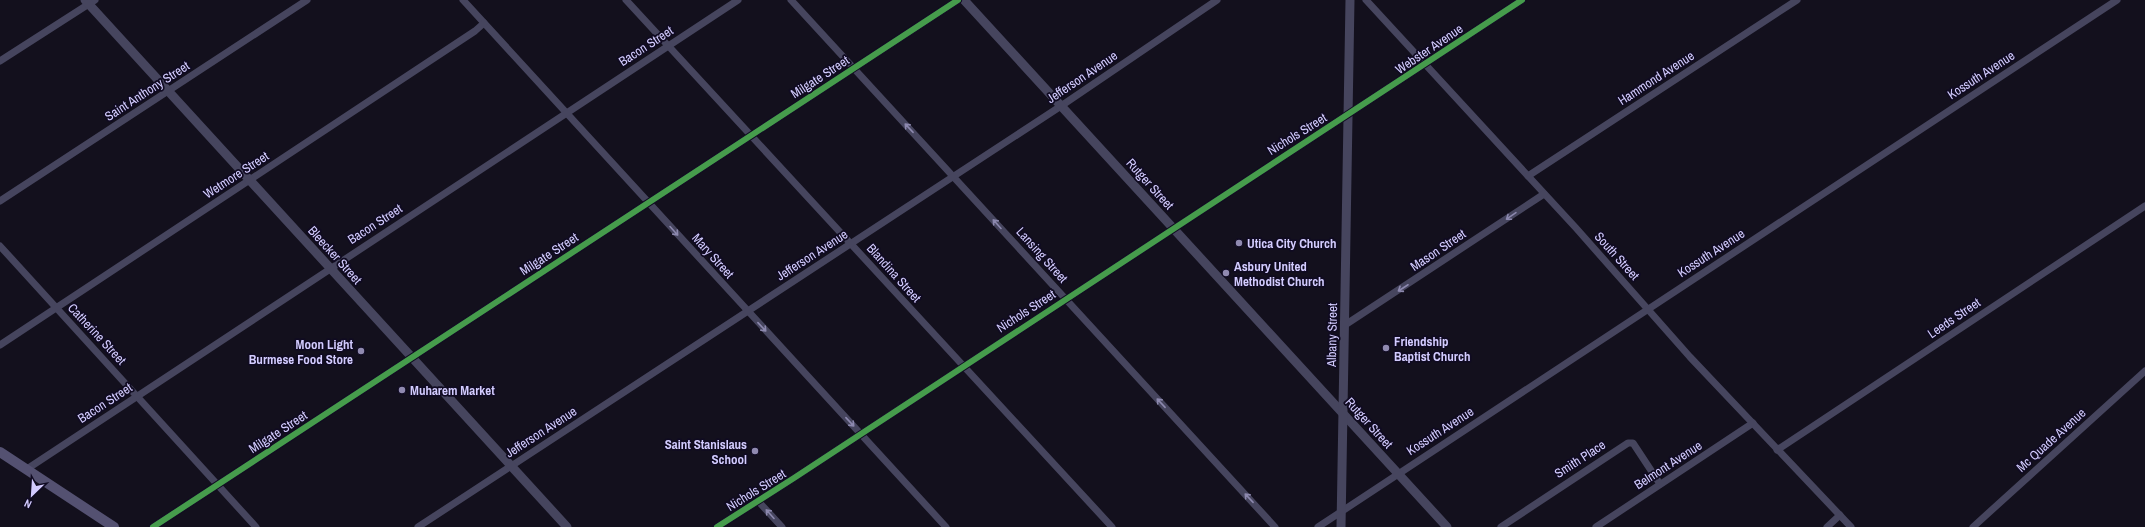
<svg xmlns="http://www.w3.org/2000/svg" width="2145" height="527" font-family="'Archivo Narrow',sans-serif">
  <rect width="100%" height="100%" fill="#13101d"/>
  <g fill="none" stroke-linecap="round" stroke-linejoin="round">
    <g stroke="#46455e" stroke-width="7">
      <polyline points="463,0 946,527"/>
      <polyline points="626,0 1112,527"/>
      <polyline points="791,0 1275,527"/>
      <polyline points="1366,0 1576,228 1690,357 1851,527"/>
      <polyline points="0,61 95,0"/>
      <polyline points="1528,176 1797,0"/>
      <polyline points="0,201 307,0"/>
      <polyline points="0,246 256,527"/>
      <polyline points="1345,325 1544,194"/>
      <polyline points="0,345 475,31 484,23"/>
      <polyline points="1777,450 2145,206"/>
      <path d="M27,469C264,314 501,157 738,0"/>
      <polyline points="758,501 782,527"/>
      <polyline points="153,527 958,0"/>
      <polyline points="418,527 1061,106 1217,0"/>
      <polyline points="717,527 794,478 1522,0"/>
      <polyline points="1318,527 2117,0"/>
      <polyline points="1501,527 1628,443 1633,443 1660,484"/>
      <polyline points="1596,527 1753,423"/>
      <polyline points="1827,527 1840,515"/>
      <polyline points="1973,527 2145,371"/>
    </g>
    <g stroke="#46455e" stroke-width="9">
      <polyline points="85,0 567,527"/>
      <polyline points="964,0 1447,527"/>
      <polyline points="1341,527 1350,0"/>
    </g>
    <polyline stroke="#545171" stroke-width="10" points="0,452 114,527"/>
    <g stroke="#100b22" stroke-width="8">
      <g id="cycleway">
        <polyline points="153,527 958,0"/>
        <polyline points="717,527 794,478 1522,0"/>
      </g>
    </g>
    <use href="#cycleway" stroke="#469c4c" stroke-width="6"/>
  </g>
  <defs><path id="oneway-shaft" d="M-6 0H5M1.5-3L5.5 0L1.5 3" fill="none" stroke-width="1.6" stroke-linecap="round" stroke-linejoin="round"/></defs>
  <g stroke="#8c88ae">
    <use href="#oneway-shaft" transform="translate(909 128) rotate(-133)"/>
    <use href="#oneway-shaft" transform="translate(1511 216) rotate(145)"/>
    <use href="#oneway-shaft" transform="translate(997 224) rotate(-132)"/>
    <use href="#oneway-shaft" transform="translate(674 231) rotate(48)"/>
    <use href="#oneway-shaft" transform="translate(1403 288) rotate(147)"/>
    <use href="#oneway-shaft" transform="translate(762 327) rotate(47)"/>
    <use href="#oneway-shaft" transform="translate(1161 403) rotate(-133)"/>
    <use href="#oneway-shaft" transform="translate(850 422) rotate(47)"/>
    <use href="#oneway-shaft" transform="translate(1249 498) rotate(-133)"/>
    <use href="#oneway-shaft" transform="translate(770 514) rotate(-132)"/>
  </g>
  <g fill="#908ab0" stroke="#100b22" stroke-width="1.5">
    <circle cx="1239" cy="243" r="4"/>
    <circle cx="1226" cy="273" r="4"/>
    <circle cx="1386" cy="348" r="4"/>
    <circle cx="361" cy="351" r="4"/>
    <circle cx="402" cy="390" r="4"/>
    <circle cx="755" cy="451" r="4"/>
  </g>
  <g text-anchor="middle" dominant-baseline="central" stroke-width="3.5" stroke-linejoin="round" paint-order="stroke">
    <g font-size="13" fill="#d3ccff" stroke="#100b22">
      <text transform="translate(646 46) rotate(-33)">Bacon Street</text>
      <text transform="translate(1429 49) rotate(-34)">Webster Avenue</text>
      <text transform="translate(1981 75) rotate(-33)">Kossuth Avenue</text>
      <text transform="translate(820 77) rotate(-33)">Milgate Street</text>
      <text transform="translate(1082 77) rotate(-34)">Jefferson Avenue</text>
      <text transform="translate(1656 78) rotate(-33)">Hammond Avenue</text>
      <text transform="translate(147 91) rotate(-33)">Saint Anthony Street</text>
      <text transform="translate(1297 134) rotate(-32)">Nichols Street</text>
      <text transform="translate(236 175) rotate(-33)">Wetmore Street</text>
      <text transform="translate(1150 184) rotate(48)">Rutger Street</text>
      <text transform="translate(375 224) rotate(-33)">Bacon Street</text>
      <text transform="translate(1438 250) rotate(-34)">Mason Street</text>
      <text transform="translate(1711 253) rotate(-33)">Kossuth Avenue</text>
      <text transform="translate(549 254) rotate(-33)">Milgate Street</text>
      <text transform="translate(335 255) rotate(48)">Bleecker Street</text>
      <text transform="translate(812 255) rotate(-33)">Jefferson Avenue</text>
      <text transform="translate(1042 255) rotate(48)">Lansing Street</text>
      <text transform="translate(713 256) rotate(48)">Mary Street</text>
      <text transform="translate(1617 256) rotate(48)">South Street</text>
      <text transform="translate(894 273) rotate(48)">Blandina Street</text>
      <text transform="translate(1026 311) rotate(-33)">Nichols Street</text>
      <text transform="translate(1954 318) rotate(-34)">Leeds Street</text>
      <text transform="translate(97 334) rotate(47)">Catherine Street</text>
      <text transform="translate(1332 335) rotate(-89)">Albany Street</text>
      <text transform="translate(105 403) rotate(-33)">Bacon Street</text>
      <text transform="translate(1369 423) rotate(48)">Rutger Street</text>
      <text transform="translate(1440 431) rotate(-33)">Kossuth Avenue</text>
      <text transform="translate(278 432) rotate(-33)">Milgate Street</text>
      <text transform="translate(541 432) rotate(-33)">Jefferson Avenue</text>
      <text transform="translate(2051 440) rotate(-42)">Mc Quade Avenue</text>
      <text transform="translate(1580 459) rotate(-33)">Smith Place</text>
      <text transform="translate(1668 465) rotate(-33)">Belmont Avenue</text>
      <text transform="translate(756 490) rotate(-32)">Nichols Street</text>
    </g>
    <g font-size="13" font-weight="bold" fill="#d3ccff" stroke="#100b22" text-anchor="start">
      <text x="1247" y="243">Utica City Church</text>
      <text x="1234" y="266">Asbury United<tspan x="1234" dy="15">Methodist Church</tspan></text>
      <text x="1394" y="341">Friendship<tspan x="1394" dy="15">Baptist Church</tspan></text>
      <text x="353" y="344" text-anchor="end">Moon Light<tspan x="353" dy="15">Burmese Food Store</tspan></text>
      <text x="410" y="390">Muharem Market</text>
      <text x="747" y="444" text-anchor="end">Saint Stanislaus<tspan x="747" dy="15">School</tspan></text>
    </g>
  </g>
  <g transform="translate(32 495) rotate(205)" stroke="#100b22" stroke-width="3" paint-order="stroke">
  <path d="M0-3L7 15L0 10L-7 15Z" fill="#d3ccff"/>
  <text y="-6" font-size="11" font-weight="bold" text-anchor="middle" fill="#d3ccff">N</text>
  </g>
</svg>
